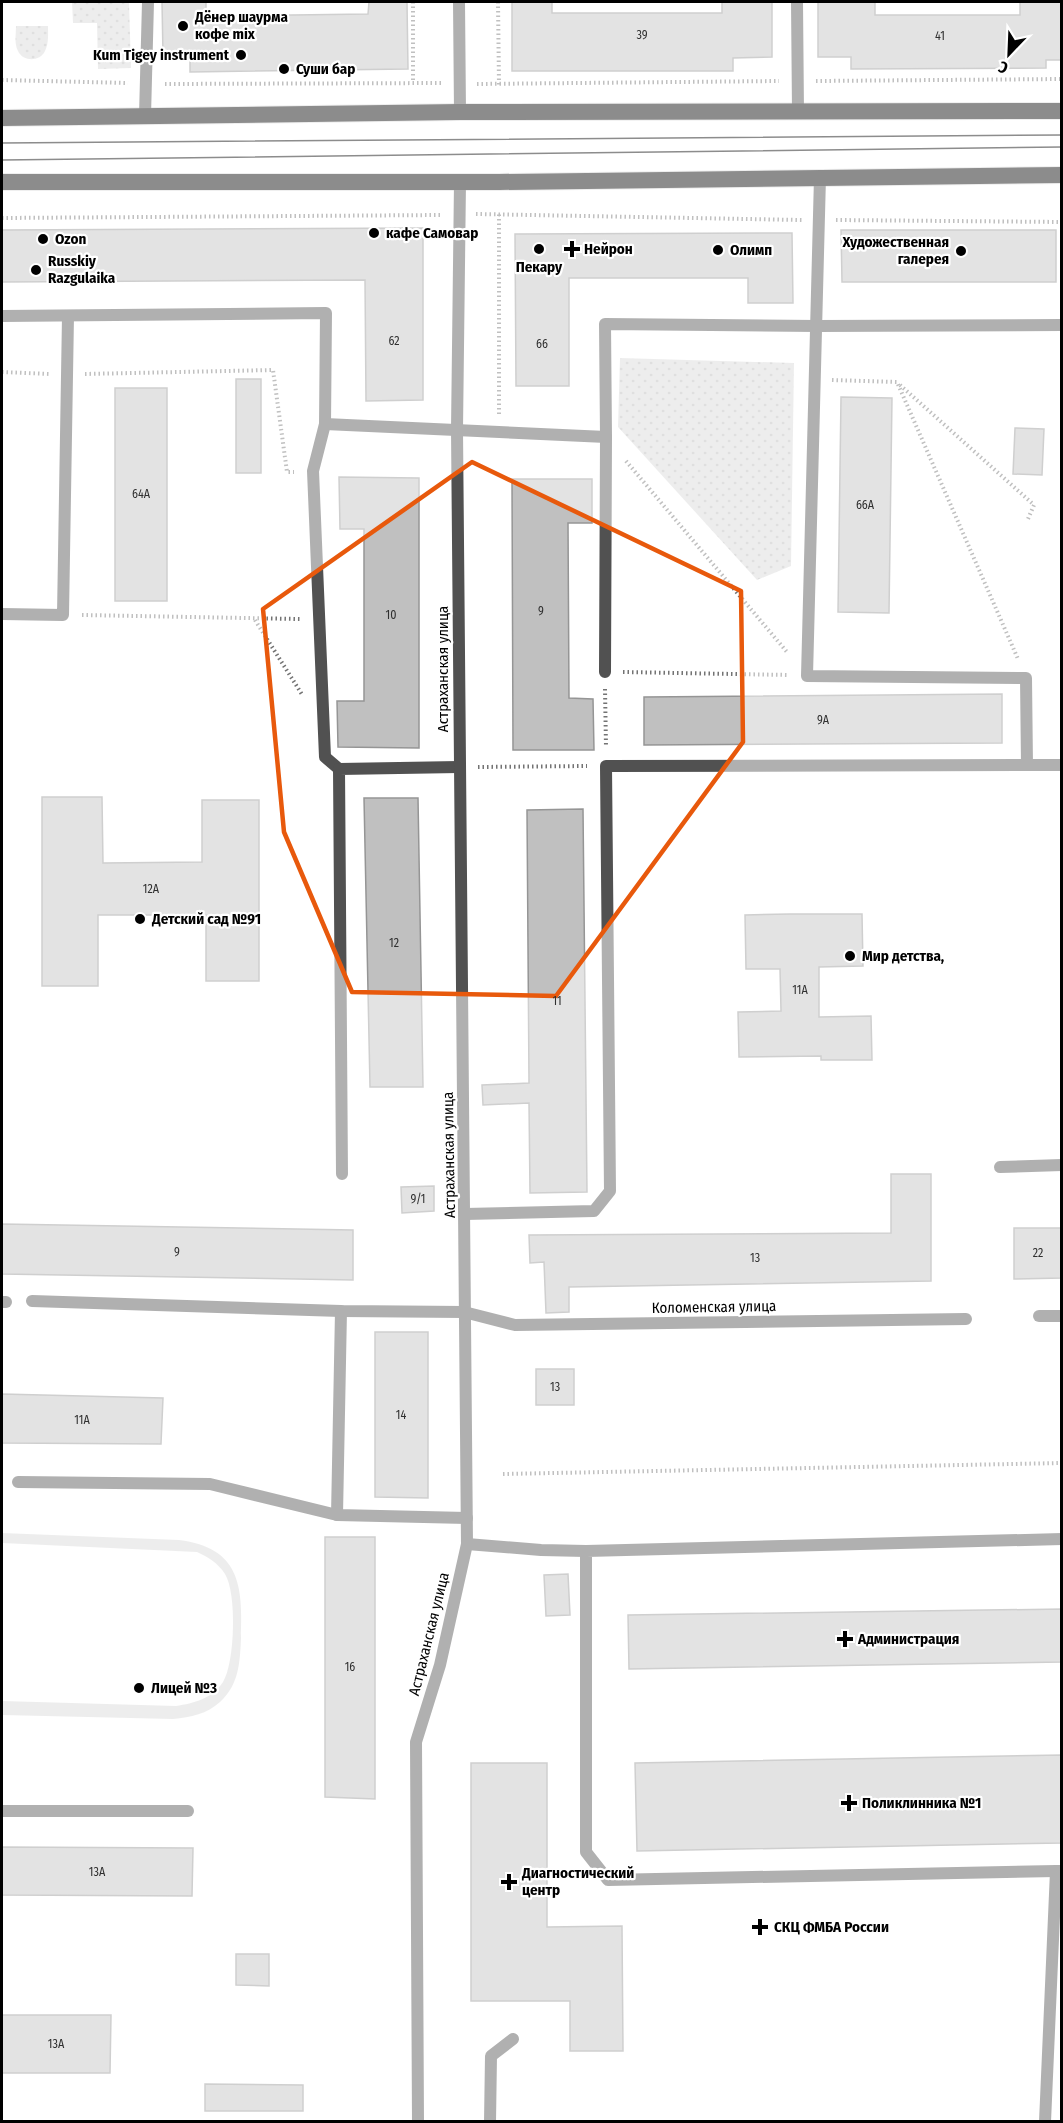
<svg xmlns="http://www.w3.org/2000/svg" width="1063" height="2123" font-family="'Fira Sans Condensed',sans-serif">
  <defs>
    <pattern id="grass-dots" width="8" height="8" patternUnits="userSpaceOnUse" patternTransform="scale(1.5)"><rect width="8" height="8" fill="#d8d8d8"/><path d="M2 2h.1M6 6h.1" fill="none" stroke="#b8b8b8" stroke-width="1.8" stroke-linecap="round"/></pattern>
  </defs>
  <rect width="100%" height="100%" fill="#fff"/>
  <g fill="url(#grass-dots)">
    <polygon points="72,2 129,2 131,68 98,69 97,23 73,23"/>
    <path d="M16,26H48C48,34 49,43 45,51C40,62 23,62 18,51C14,44 16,34 16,26Z"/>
    <polygon points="620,358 794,363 791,566 757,580 618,427"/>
  </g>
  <path fill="#d8d8d8" d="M2,1533L179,1540C240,1548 243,1585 241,1638C240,1662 239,1685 220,1702C207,1714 191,1717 173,1719L2,1715V1701L176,1706C194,1703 212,1699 223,1682C235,1663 237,1593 225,1574C218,1563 208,1557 197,1552L2,1543Z"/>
  <g fill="#c0c0c0" stroke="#959595" stroke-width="1.5">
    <polygon points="162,2 206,2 206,16 368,14 369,2 407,2 408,69 190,72 190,54 163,55"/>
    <polygon points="512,2 552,2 552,13 722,13 722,2 772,2 772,57 733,58 733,71 512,71"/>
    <polygon points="818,2 875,2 875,15 1020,15 1020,2 1062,2 1062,60 1046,60 1046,68 851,69 851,57 818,57"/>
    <polygon points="423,228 423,400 366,401 365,280 2,282 2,230"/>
    <polygon points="841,230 1056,230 1056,282 842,282"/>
    <polygon points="792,233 793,303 748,303 748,278 569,278 569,386 516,386 515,234"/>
    <rect x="236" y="379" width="25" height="94"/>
    <rect x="115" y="388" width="52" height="213"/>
    <polygon points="841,397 892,398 889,613 838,612"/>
    <polygon points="1015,428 1044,429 1042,475 1013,474"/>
    <polygon points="339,477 419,478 419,748 338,747 337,701 364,701 364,529 340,529"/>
    <polygon points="512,479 592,479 592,523 568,523 569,698 593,699 594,750 513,750"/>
    <polygon points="1002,694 1002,743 644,745 644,697"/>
    <polygon points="42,797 102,797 103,863 202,862 202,800 259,800 259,981 206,981 206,915 98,915 98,986 42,986"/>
    <polygon points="364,798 418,798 423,1087 370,1087"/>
    <polygon points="583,809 587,1192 530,1193 529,1103 483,1105 482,1085 529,1083 527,810"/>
    <polygon points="790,914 862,914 863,966 819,967 819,1017 871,1016 872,1060 821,1060 821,1056 739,1057 738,1012 781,1011 780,969 746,969 745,915"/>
    <polygon points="891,1174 931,1174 931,1281 569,1287 569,1312 546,1313 544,1262 530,1263 529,1235 891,1233"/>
    <polygon points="434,1186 434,1211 402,1213 401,1187"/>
    <polygon points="2,1224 353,1230 353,1280 2,1274"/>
    <polygon points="1014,1228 1062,1228 1062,1278 1014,1279"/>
    <polygon points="375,1332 428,1332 428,1498 375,1497"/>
    <rect x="536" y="1369" width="38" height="36"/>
    <polygon points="2,1394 163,1398 161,1444 2,1443"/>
    <polygon points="325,1537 375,1537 375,1799 325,1797"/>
    <polygon points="568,1574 570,1615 546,1616 544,1575"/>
    <polygon points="1062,1609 1062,1662 629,1669 628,1615"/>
    <polygon points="1062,1755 1062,1843 637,1851 635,1763"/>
    <polygon points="471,1763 547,1763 547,1927 622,1926 623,2051 570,2051 570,2001 471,2001"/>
    <polygon points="2,1847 193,1848 192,1896 2,1895"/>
    <polygon points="236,1954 269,1954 269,1986 236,1985"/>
    <polygon points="2,2015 111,2015 110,2073 2,2073"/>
    <polygon points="205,2084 303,2085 303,2111 205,2111"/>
  </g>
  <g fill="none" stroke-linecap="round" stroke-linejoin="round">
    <g stroke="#dbdbdb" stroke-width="18">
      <g id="trunk">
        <polyline points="2,118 460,112 1062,111"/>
        <polyline points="2,182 499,182 1062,175"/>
      </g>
    </g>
    <g stroke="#737373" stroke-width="4" stroke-dasharray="1.5 3" stroke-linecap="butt">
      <polyline points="413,2 413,83"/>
      <polyline points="498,2 499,85"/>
      <polyline points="2,80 128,83"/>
      <polyline points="816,81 1062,79"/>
      <polyline points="165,84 443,83"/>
      <polyline points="477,84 779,81"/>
      <polyline points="476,214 802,220"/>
      <polyline points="2,218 442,215"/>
      <polyline points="836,220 1062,222"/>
      <polyline points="2,372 50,374"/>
      <polyline points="85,374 273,370 287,472 294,472"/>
      <polyline points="832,380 897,382 1018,659"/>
      <polyline points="900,385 1034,505 1028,519"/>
      <polyline points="499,414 499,214"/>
      <polyline points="626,461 787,652"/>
      <polyline points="82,615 300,619"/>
      <polyline points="255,620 303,696"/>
      <polyline points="623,672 789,675"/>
      <polyline points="605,689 606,747"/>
      <polyline points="478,767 587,766"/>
      <polyline points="503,1474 1062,1463"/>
    </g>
    <g stroke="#515151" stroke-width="12">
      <polyline points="797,2 798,112"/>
      <polyline points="145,116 148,2"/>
      <polyline points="820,177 807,676 1026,678 1027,765"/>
      <polyline points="2,316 326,313 325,424"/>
      <polyline points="2,614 63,615 68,316"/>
      <polyline points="605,672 606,437"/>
      <polyline points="339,769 325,757 313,471 325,424 606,437 605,324 817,326 1062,325"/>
      <polyline points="1000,1167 1062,1165"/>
      <polyline points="342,1174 339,769 459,767"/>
      <polyline points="465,1214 594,1211 610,1191 606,766 1062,765"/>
      <polyline points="32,1301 341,1311 464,1312"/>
      <polyline points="2,1302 6,1302"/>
      <polyline points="18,1482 210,1484 337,1515 467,1518"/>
      <polyline points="337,1515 341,1311"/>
      <polyline points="467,1544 541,1550 586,1551"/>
      <polyline points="2,1811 188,1811"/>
      <polyline points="1056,1871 608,1880 586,1852 586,1551 1062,1539"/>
      <polyline points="490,2122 491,2056 513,2039"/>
      <polyline points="1045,2122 1056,1871 1062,1871"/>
    </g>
    <g stroke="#515151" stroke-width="12">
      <polyline points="459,2 460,112"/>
      <polyline points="464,1312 515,1325 966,1319"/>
      <polyline points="1039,1316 1062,1316"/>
      <polyline points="418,2122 416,1742 440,1665 467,1544 457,430 460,182"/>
    </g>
    <use href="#trunk" stroke="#000" stroke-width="16"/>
    <g stroke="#000" stroke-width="1.5">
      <polyline points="2,143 1062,135"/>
      <polyline points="2,160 1062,147"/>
    </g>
  </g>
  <path d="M0 0H1063V2123H0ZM472,462L741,591L743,742L556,996L352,992L284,832L263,609Z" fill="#fff" fill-opacity=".55" fill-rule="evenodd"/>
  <path fill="none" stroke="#e8590c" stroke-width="4.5" stroke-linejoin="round" d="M472,462L741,591L743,742L556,996L352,992L284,832L263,609Z"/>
  <g fill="#000" stroke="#fff" stroke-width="2">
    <circle cx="183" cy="26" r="6"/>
    <circle cx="241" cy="55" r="6"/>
    <circle cx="284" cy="69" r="6"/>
    <circle cx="374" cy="233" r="6"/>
    <circle cx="43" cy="239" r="6"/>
    <circle cx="539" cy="249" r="6"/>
    <path d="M569 240h6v6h6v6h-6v6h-6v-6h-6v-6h6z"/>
    <circle cx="718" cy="250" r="6"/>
    <circle cx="961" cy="251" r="6"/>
    <circle cx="36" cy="270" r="6"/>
    <circle cx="140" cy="919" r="6"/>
    <circle cx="850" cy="956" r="6"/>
    <path d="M842 1630h6v6h6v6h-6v6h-6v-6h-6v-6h6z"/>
    <circle cx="139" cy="1688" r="6"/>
    <path d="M846 1794h6v6h6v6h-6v6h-6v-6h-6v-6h6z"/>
    <path d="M506 1873h6v6h6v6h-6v6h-6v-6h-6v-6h6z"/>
    <path d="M757 1918h6v6h6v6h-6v6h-6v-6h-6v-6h6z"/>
  </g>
  <g text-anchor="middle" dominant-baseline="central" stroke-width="4.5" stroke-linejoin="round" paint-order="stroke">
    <g font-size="12" fill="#303030">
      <text x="642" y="35">39</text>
      <text x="940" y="36">41</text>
      <text x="394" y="341">62</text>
      <text x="542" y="344">66</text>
      <text x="141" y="494">64А</text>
      <text x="865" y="505">66А</text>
      <text x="541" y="611">9</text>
      <text x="391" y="615">10</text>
      <text x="823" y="720">9А</text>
      <text x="151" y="889">12А</text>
      <text x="394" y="943">12</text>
      <text x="800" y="990">11А</text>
      <text x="557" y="1001">11</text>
      <text x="418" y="1199">9/1</text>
      <text x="177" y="1252">9</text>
      <text x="1038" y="1253">22</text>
      <text x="755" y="1258">13</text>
      <text x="555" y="1387">13</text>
      <text x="401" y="1415">14</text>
      <text x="82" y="1420">11А</text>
      <text x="350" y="1667">16</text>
      <text x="97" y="1872">13А</text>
      <text x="56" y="2044">13А</text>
    </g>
    <g font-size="15" font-weight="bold" fill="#000" stroke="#fff" text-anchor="start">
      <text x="195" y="17">Дёнер шаурма<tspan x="195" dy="17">кофе mix</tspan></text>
      <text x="229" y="55" text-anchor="end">Kum Tigey instrument</text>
      <text x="296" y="69">Суши бар</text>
      <text x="386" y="233">кафе Самовар</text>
      <text x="55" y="239">Ozon</text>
      <text x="949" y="242" text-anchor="end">Художественная<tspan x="949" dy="17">галерея</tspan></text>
      <text x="584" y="249">Нейрон</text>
      <text x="730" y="250">Олимп</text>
      <text x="48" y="261">Russkiy<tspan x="48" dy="17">Razgulaika</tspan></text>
      <text x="539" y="267" text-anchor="middle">Пекару</text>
      <text x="152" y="919">Детский сад №91</text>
      <text x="862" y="956">Мир детства,</text>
      <text x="858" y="1639">Администрация</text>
      <text x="151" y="1688">Лицей №3</text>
      <text x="862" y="1803">Поликлинника №1</text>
      <text x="522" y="1873">Диагностический<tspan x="522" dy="17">центр</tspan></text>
      <text x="774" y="1927">СКЦ ФМБА России</text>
    </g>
    <g font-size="15" fill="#000" stroke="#fff">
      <text transform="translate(443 669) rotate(-90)">Астраханская улица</text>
      <text transform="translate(449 1155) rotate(-91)">Астраханская улица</text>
      <text transform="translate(714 1307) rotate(-1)">Коломенская улица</text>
      <text transform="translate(429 1634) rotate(-76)">Астраханская улица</text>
    </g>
  </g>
  <rect width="1063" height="2123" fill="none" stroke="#000000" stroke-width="6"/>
  <g transform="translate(1009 54) rotate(203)" stroke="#ffffff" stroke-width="4.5" paint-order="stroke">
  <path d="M0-4.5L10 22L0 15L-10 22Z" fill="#000000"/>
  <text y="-9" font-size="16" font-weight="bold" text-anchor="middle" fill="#000000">С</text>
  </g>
</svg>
